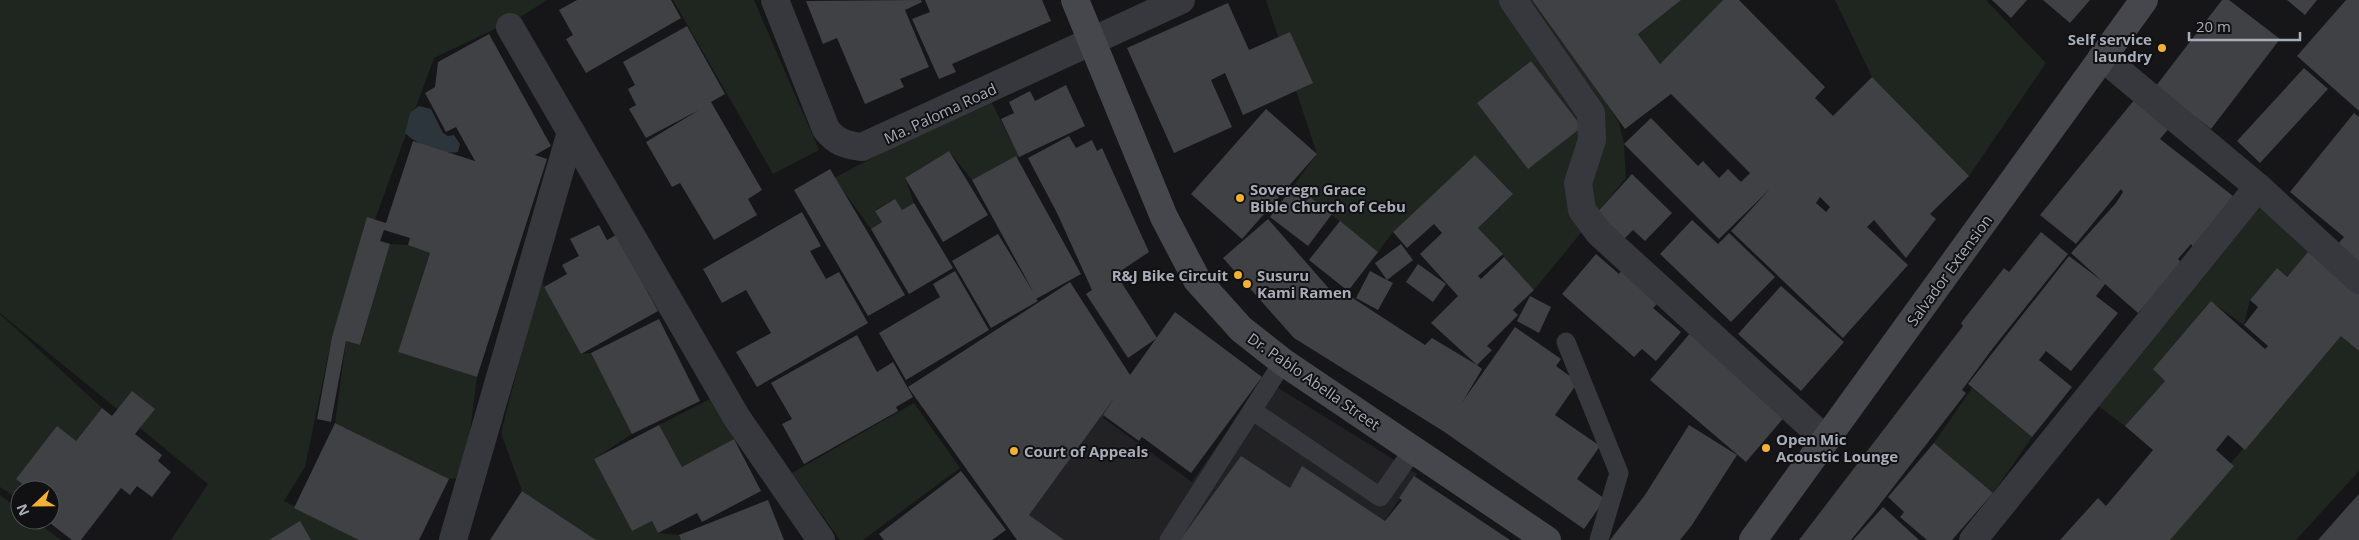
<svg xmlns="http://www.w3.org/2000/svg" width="2359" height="540" font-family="'Open Sans',sans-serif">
  <rect width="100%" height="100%" fill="#161618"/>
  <polygon fill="#222225" points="1070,282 1130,375 1103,418 1192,482 1264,379 1417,474 1371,540 1017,540 908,387"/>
  <g fill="#1e261f">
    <polygon points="0,0 547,0 522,16 434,58 332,337 305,467 284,501 362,540 171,540 208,484 0,313"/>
    <polygon points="673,0 754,0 819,150 773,174"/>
    <polygon points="1266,0 1532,0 1607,103 1619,123 1624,144 1626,178 1534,290 1478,228 1513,194 1475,155 1393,232 1378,252 1294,185 1317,154"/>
    <polygon points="1614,0 1723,0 1660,64"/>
    <polygon points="1835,0 1986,0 2046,63 1969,176 1872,77"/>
    <polygon points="989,97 1019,157 972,180 949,151 905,178 914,203 902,210 895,199 875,210 882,222 871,229 834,178"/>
    <polygon points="2259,206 2308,252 2287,277 2276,269 2250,300 2244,325 2211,302 2153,369 2165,381 2125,426 2097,405"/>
    <polygon points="390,244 408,245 430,253 398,352 477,377 464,478 449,479 335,423 346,341 360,345"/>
    <polygon points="541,276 544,287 581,354 591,353 632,434 594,459 632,531 652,521 658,533 679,535 681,540 596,540 522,491 501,433"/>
    <polygon points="0,314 102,408 37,490 20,490 20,500 0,487"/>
    <polygon points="2359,315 2359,471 2296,540 2164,540"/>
    <polygon points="1972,388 2032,437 1993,493 1934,443"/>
    <polygon points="712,398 734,439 682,467 659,425"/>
    <polygon points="914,403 960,468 863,540 840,540 792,473"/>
    <polygon points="0,495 20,510 20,520 34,520 61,540 0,540"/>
  </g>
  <path fill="#2c353c" d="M419,106L431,109L443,133L448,136L454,135L460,144L458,152C442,155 416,144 405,133L410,113Z"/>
  <g fill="#404145" fill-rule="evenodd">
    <polygon points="577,0 671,0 681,18 586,73 566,39 573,35 559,10"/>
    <polygon points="921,0 922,2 905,10 929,67 900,79 904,87 865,104 837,38 823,44 806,1"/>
    <polygon points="925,0 1042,0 1051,21 952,64 956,72 939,79 912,19 930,12"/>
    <path d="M1532,0H1681L1638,34L1660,64L1723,0H1739L1825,87L1815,98L1833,116L1872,77L1969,176L1930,214L1936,219L1906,258L1874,220L1867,227L1908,265L1843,338L1731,231L1770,189L1719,239L1624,144L1651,118L1698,166L1703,161L1719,178L1728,169L1741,182L1750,173L1671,94L1625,129ZM1820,197L1830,207L1826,212L1816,203Z"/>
    <polygon points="1992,0 2027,0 2011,18"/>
    <polygon points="2043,0 2090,0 2070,23"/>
    <polygon points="2222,0 2229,0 2280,39 2211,129 2156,86"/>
    <polygon points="2287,0 2317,0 2305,15"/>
    <polygon points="2346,0 2359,0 2359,111 2297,56"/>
    <polygon points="1228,3 1249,50 1290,32 1313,83 1243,115 1225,73 1211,80 1232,127 1174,153 1127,48"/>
    <polygon points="687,26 725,94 711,102 762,190 748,199 757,215 714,240 680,183 672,187 646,142 699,110 646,138 629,109 636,105 628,89 635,85 623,62"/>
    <polygon points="489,34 551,146 535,155 547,159 477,377 398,352 430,253 408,245 410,238 384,230 380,241 390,244 360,345 346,341 331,422 317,419 332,337 367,217 386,223 413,141 475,161 456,127 446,132 425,93 435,87 438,62"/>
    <polygon points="1531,61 1582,127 1528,169 1477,103"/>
    <polygon points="2304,68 2328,89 2260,163 2237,141"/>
    <polygon points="1066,85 1085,126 1019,157 1001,119 1014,113 1009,102 1030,91 1035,101"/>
    <polygon points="2135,99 2170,127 2160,139 2233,196 2193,247 2191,244 2178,259 2182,263 2138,313 2105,284 2096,296 2118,313 2071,371 2046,351 2039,360 2072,387 2032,437 1968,384 2069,256 2102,281 2071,253 2116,203 2123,192 2121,189 2076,244 2040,215"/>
    <polygon points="1266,109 1317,154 1242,239 1191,194"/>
    <polygon points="2354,113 2359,117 2359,265 2336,246 2344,237 2290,192"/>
    <polygon points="1069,136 1076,148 1092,140 1097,151 1102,148 1149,252 1116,274 1157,338 1128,358 1086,294 1092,290 1057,213 1028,158"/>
    <polygon points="949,151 988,215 943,242 905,178"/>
    <polygon points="1475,155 1513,194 1478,228 1503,254 1478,276 1481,279 1504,257 1534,290 1513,310 1518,315 1487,346 1492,350 1477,365 1482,369 1463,401 1515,327 1561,359 1556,366 1578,382 1555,415 1600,446 1577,479 1605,499 1584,529 1443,431 1294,338 1223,258 1268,219 1339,300 1345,293 1425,345 1432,338 1477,365 1431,323 1458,296 1420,254 1442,233 1434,224 1407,248 1393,232"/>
    <polygon points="1016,156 1081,274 1036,299 1038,301 991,328 952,261 998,234 1034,293 972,180"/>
    <polygon points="830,169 905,295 868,316 794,190"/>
    <polygon points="1632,174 1672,213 1645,241 1633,230 1621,242 1593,217"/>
    <polygon points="1294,185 1332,214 1308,246 1270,217"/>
    <polygon points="895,199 902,210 914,203 953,268 909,294 871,229 882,222 875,211"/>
    <polygon points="802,212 821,246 810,251 826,279 839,272 868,323 757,387 736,352 771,333 746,290 722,303 703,269"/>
    <polygon points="1692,220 1718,244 1729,233 1775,277 1731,322 1660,254"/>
    <polygon points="1340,221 1378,252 1348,291 1309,260"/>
    <polygon points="599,225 607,240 616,235 658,311 581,354 544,287 567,274 562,265 579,256 570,239"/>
    <polygon points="2041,232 2068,254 1993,348 1962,390 1966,393 1874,512 1851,540 1799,540 1963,326 1961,323 2004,268 2009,272"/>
    <polygon points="1401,244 1413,260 1387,280 1393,283 1378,310 1356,298 1370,271 1387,280 1375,263"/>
    <polygon points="2308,252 2359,294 2359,351 2341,336 2245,450 2228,435 2216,450 2234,466 2170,540 2060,540 2098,498 2106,506 2153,450 2125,426 2165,381 2153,369 2211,301 2265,349 2268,346 2244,325 2258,307 2250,300 2277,268 2287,277"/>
    <polygon points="1596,254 1619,274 1623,268 1660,301 1653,308 1681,332 1656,361 1642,349 1634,357 1562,294"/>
    <polygon points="1418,264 1446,284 1433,302 1406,282"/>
    <polygon points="955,271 989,330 906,380 879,333 940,297 933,284"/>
    <polygon points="1070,282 1130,375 1175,312 1262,377 1191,473 1142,437 1139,441 1103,415 1115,397 1029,515 1064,540 1017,540 908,387"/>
    <polygon points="1781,286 1844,342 1801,391 1738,334"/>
    <polygon points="1530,296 1551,307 1539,333 1517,321"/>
    <polygon points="659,319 700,401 632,434 591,353"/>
    <polygon points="1692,331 1787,414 1746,462 1650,380"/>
    <polygon points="857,335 877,372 893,362 913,397 896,407 898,411 804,464 782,424 792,419 771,383"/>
    <polygon points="132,391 155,409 135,434 162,455 158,461 171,472 152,497 137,486 130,495 121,488 81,540 72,540 46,520 50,520 50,490 30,490 16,479 57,426 76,441 102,408 112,416"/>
    <polygon points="335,423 449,479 419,540 359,540 294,508"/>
    <polygon points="659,425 682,467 734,439 761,491 702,522 697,513 658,533 652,521 632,531 594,459"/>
    <polygon points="1689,425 1737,455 1692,525 1680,540 1610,540 1645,495"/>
    <polygon points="1934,443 1993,493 1952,540 1927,540 1900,517 1904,512 1888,497"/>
    <polygon points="1241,456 1290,488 1302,466 1385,521 1402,500 1399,498 1414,476 1510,540 1180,540"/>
    <polygon points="961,471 1006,530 992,540 884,540 879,534"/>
    <polygon points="522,491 596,540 490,540"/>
    <polygon points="2359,494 2359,540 2318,540 2349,505"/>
    <polygon points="768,500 784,540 681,540 679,535"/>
    <polygon points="1883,507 1919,540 1853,540"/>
    <polygon points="300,521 311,540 269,540"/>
  </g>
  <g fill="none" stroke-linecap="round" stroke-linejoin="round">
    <g stroke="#37383d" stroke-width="19">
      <polyline points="1566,342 1619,473 1599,540"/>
      <polyline points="1253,411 1380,497 1413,450"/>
      <polyline points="1169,540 1283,362"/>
    </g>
    <g stroke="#37383d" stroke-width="28">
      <path d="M775,0L826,129C836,142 845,145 862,147L1181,0"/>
      <polyline points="1513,0 1591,113 1592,140 1578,183 1582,210 1599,233 1826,440"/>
      <polyline points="510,27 737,418 821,540"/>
      <polyline points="2102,57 2258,187 2359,280"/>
      <polyline points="453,540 571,132"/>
      <polyline points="1973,540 2258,187"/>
    </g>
    <g stroke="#45474d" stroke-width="28">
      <polyline points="1075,0 1164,217 1197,280 1241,329 1283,362 1547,540"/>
      <polyline points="1753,540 2144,0"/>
    </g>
  </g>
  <g fill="#f2b134" stroke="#111113" stroke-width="2">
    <circle cx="2162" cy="48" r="5"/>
    <circle cx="1240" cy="198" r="5"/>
    <circle cx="1238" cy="275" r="5"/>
    <circle cx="1247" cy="284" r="5"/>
    <circle cx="1766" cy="448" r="5"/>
    <circle cx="1014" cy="451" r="5"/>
  </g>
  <g text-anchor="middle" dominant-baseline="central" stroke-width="4" stroke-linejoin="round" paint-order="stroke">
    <g font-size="15" font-weight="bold" fill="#a8adb8" stroke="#111113" text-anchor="start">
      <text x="2152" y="39" text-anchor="end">Self service<tspan x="2152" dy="17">laundry</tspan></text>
      <text x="1250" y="189">Soveregn Grace<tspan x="1250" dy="17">Bible Church of Cebu</tspan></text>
      <text x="1228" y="275" text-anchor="end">R&amp;J Bike Circuit</text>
      <text x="1257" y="275">Susuru<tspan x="1257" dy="17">Kami Ramen</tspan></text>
      <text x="1776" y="439">Open Mic<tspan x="1776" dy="17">Acoustic Lounge</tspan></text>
      <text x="1024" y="451">Court of Appeals</text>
    </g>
    <g font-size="15" fill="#a8adb8" stroke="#111113">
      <text transform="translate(940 113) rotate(-25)">Ma. Paloma Road</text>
      <text transform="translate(1949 270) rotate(-54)">Salvador Extension</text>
      <text transform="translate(1314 381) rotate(35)">Dr. Pablo Abella Street</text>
    </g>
  </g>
  <g transform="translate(35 505) rotate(248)"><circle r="24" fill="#111113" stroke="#4d4f55"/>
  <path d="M0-4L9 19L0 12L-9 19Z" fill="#f2b134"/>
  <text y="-8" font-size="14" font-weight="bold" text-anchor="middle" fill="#a8adb8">N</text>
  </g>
  <path d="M2189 32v8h111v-8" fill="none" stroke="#a8adb8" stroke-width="2.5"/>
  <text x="2196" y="32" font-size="15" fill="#a8adb8" stroke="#111113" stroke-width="4" paint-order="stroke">20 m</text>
</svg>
